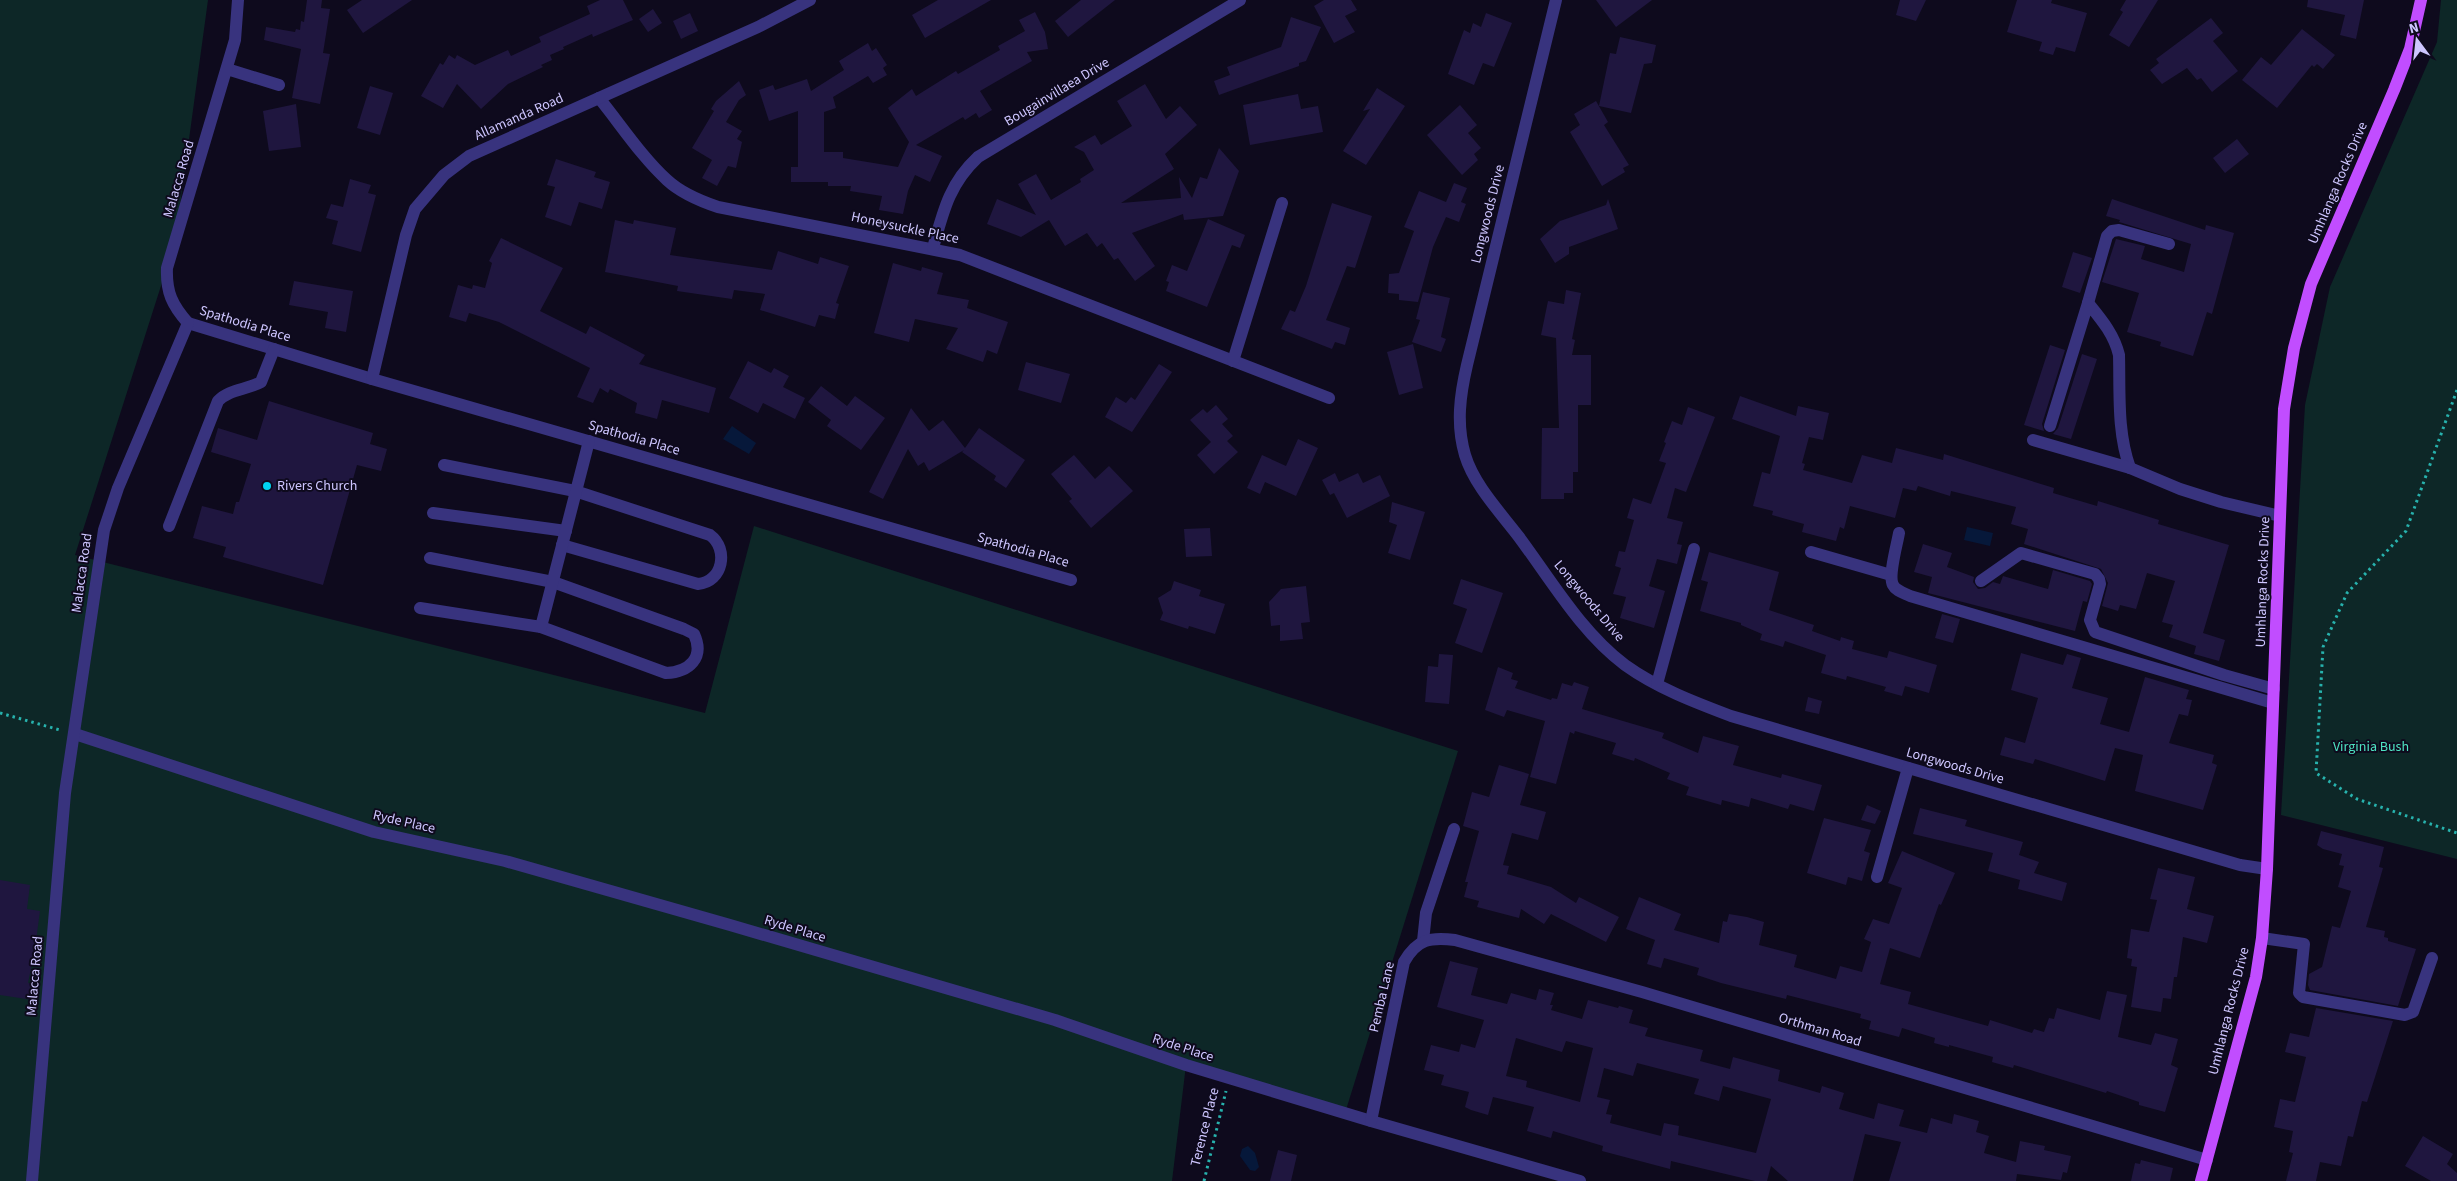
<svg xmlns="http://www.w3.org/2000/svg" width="2457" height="1181" font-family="'Source Sans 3',sans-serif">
  <rect width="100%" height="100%" fill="#0e0a1d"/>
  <g fill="#0d2727">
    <polygon points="0,0 208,0 175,242 75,555 705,713 754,526 1458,751 1345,1113 1186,1065 1172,1181 0,1181"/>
    <polygon points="2441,0 2457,0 2457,859 2281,815 2305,405 2330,287 2437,42"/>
  </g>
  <g fill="#06183a">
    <polygon points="732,426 756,443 749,454 723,439"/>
    <polygon points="1967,527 1993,533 1990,546 1964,540"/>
    <polygon points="1248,1146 1255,1153 1259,1167 1255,1171 1250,1170 1240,1156 1242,1149"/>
  </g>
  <g fill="#1f163f" fill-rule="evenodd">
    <polygon points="307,0 322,0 321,8 330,9 323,53 330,54 320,104 292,98 301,49 264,40 266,27 295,32 296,29 300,30 301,21 304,22"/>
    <polygon points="362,0 412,0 363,33 347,10"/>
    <polygon points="600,0 623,0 633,20 593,37 592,34 563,47 564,49 550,55 552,60 541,65 543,67 508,84 481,109 457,84 443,108 421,96 440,63 443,65 449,55 455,59 457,55 475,65 508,50 511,56 541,42 539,37 590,14 587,6"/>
    <polygon points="938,0 991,0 925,38 912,15"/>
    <polygon points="1081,0 1115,0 1068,37 1055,21"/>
    <polygon points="1324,0 1351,0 1357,10 1345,16 1355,32 1334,43 1314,6"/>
    <polygon points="1596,0 1652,0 1616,27"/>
    <polygon points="1900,0 1926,0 1916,21 1896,15"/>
    <polygon points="2017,0 2052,0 2051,3 2087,13 2075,52 2056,47 2053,55 2039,51 2042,42 2007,32"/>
    <polygon points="2126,0 2158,0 2129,47 2109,35 2123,12 2120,10"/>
    <polygon points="2308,0 2364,0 2356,39 2340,35 2345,15 2307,7"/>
    <polygon points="653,9 662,23 648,32 639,19"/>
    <polygon points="1035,12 1045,32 1048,49 1027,52 1032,61 980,91 992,110 979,118 976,113 965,120 963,117 916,145 942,156 930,182 915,175 908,191 903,214 879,210 882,196 850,191 851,186 828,186 828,182 791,182 791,167 798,167 798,111 769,121 759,90 773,85 775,90 807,79 811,91 844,70 839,61 868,43 872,51 876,48 887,65 883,68 887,75 873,83 868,76 833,97 836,108 824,112 824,152 843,152 843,158 898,167 909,142 888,108 912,89 916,96 956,71 958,74 1000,50 998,46 1025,31 1019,20"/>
    <polygon points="690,13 698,31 681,39 673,21"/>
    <polygon points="1486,13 1512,23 1494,67 1483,63 1474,85 1448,74 1464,30 1470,33 1473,23 1481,27"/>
    <polygon points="1291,17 1321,27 1306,61 1299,63 1299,66 1219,95 1214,81 1230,75 1227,67 1281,47"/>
    <polygon points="2211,18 2223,33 2213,41 2238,71 2212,92 2201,78 2197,80 2187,68 2162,84 2150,70 2159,63 2156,59"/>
    <polygon points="2302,29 2335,55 2323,69 2317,64 2314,67 2312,65 2277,108 2242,80 2261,57 2271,65"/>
    <polygon points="1620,37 1656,45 1652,63 1644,64 1631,113 1599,106 1610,53 1616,54"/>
    <polygon points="739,81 746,95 739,100 726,122 742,131 737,139 742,142 736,168 728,166 717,186 702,178 712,160 692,148 714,111 711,109 716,101"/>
    <polygon points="1145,84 1166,119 1180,106 1197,125 1165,154 1174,169 1121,203 1181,198 1179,177 1192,198 1200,177 1207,179 1219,148 1239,171 1223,216 1184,220 1183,214 1132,233 1155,266 1135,281 1118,258 1114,260 1102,243 1097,247 1087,233 1065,246 1049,220 1021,237 987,224 997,199 1036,215 1018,184 1036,174 1051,200 1081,182 1080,179 1094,170 1084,152 1074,147 1095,135 1101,145 1132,126 1117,101"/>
    <polygon points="370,86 393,93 380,135 357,128"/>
    <polygon points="1377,88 1405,106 1366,165 1343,151 1370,109 1363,111"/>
    <polygon points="1298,94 1301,109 1318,106 1323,132 1250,145 1243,105"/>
    <polygon points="1596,101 1608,122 1604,125 1629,165 1623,168 1625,172 1602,186 1570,132 1580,125 1574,114"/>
    <polygon points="296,104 301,147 269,151 263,111"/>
    <polygon points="1460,105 1477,125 1468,133 1481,148 1474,154 1478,160 1462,175 1427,135"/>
    <polygon points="2237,139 2249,154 2225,173 2213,158"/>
    <polygon points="556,159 596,172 594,177 610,182 602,209 579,202 571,226 545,217 555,187 547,185"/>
    <polygon points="350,179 371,185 368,193 376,195 361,252 332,244 338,221 326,218 331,204 343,207"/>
    <polygon points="1454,183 1467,188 1461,202 1466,204 1459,222 1446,217 1433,247 1418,302 1399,300 1399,294 1388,293 1389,274 1399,273 1414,231 1404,227 1419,191 1446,202"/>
    <polygon points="1608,199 1618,229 1569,247 1569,254 1555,263 1540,239 1560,221 1606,205"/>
    <polygon points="2112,199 2205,230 2206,225 2234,233 2212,314 2207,312 2193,356 2160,346 2161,342 2127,332 2139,293 2102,282 2116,239 2145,246 2141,259 2184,272 2191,244 2119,222 2120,220 2106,216"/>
    <polygon points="1332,203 1372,216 1355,268 1347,266 1326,320 1350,328 1345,345 1335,342 1332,349 1281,329 1290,310 1295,312 1306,286"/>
    <polygon points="1208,219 1245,235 1240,248 1232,245 1207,307 1166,291 1169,282 1166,281 1172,265 1187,271"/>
    <polygon points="615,220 633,224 634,220 676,228 670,255 772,270 778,251 818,264 820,257 849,266 836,303 839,304 835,319 819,315 815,327 760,310 765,294 734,290 732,299 677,291 678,286 605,272"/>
    <polygon points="501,238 563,268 540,311 586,334 590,326 645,355 639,364 716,388 709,413 662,400 657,419 635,413 637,403 610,389 608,393 600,388 593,403 577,397 590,368 499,322 469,313 466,322 449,317 458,285 472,289 473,285 485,288 492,263 489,261"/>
    <polygon points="2073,252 2092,258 2080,293 2062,287"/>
    <polygon points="893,263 921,271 922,267 943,273 937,294 969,300 967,308 1008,322 997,354 987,350 983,362 946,349 958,328 915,319 909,342 874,333"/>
    <polygon points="294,281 353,291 346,332 325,328 328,312 289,305"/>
    <polygon points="1566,290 1581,293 1572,339 1575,340 1572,355 1591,355 1591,405 1578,405 1578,472 1573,472 1573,493 1564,493 1564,499 1541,499 1542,428 1559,428 1556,338 1541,335 1548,301 1564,304"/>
    <polygon points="1423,292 1450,298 1441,337 1446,339 1441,352 1412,342 1420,320 1416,319"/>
    <polygon points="1413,344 1423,388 1399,395 1387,352"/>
    <polygon points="2050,345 2065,350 2042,424 2044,431 2024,425"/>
    <polygon points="2082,354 2097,359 2071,439 2053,434 2058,428"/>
    <polygon points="748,361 771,373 774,368 789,376 783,387 805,398 795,419 763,403 758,413 729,398"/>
    <polygon points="1026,362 1070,374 1061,403 1018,390"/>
    <polygon points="1159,364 1172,372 1132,432 1105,417 1116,397 1126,403 1131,397 1135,400"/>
    <polygon points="821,386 847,406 855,396 885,418 861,450 827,426 831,420 808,402"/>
    <polygon points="1740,396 1796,416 1798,406 1829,413 1823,440 1809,437 1802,463 1805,464 1803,470 1852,483 1862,455 1892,463 1896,448 1943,460 1944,454 2054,488 2053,493 2097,506 2098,501 2159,520 2158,524 2229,545 2203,633 2225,640 2219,661 2194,654 2196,646 2169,637 2173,625 2162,622 2175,581 2147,573 2136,609 2120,605 2118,611 2102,606 2108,583 2101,569 2024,544 2028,529 2011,524 2016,507 1951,491 1950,496 1918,486 1916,491 1903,488 1895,518 1850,506 1844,529 1840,527 1836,541 1802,532 1804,524 1772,515 1773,511 1753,506 1762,472 1770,474 1780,436 1732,419"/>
    <polygon points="269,401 373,433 370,444 387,449 381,471 357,465 323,585 223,557 226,547 193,538 202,506 233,514 236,502 239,502 251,464 211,452 218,428 257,440"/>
    <polygon points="1216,405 1228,419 1222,424 1233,436 1227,441 1238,452 1214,474 1197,455 1211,442 1190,420 1203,409 1207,413"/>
    <polygon points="1688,407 1715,417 1686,492 1675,488 1667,518 1683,522 1677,544 1682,545 1677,564 1657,559 1649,586 1665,591 1654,628 1620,618 1626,597 1613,594 1621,568 1615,566 1619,551 1625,552 1634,520 1627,518 1633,498 1651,504 1666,463 1659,461 1666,443 1664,442 1672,421 1682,425"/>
    <polygon points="911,408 929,431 943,420 965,448 979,428 1025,460 1006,488 994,480 996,476 962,452 964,450 929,471 924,462 918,466 908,449 883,499 869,492"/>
    <polygon points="1298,439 1318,448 1296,496 1265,482 1260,494 1247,488 1262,455 1286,466"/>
    <polygon points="1074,455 1095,479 1109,466 1133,491 1091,528 1069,501 1072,499 1051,474"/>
    <polygon points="1335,473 1339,482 1358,473 1363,483 1380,475 1390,496 1347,518 1334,493 1330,495 1322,480"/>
    <polygon points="1392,502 1425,512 1410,560 1388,553 1397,525 1389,522"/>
    <polygon points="1210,528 1212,556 1186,557 1184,529"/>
    <polygon points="1923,544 1952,553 1947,567 1974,577 1973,582 1978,589 1985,588 1993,582 2000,584 2003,576 2048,589 2053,570 2090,581 2092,584 2087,602 2083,601 2075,631 1928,593 1932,577 1914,572"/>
    <polygon points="1709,552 1779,572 1769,610 1814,625 1812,631 1840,641 1841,637 1854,641 1852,649 1887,658 1889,651 1937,665 1929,693 1905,686 1902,696 1884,691 1886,687 1847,676 1846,680 1821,673 1826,655 1785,641 1783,647 1760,640 1762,634 1741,625 1741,623 1700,611 1708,582 1701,580"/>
    <polygon points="1461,579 1503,593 1482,653 1455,643 1467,609 1453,604"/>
    <polygon points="1174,581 1201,590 1199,596 1225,604 1215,634 1189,626 1188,629 1160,620 1163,613 1158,598 1171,590"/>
    <polygon points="1306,586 1310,622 1301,623 1303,639 1280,641 1280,625 1271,626 1269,602 1281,589"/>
    <polygon points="1942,614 1960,619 1953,643 1935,638"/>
    <polygon points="2021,653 2063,665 2067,654 2081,658 2072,688 2108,698 2100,724 2129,732 2145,677 2189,690 2186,699 2192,700 2188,716 2179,714 2169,743 2214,755 2212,763 2217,765 2203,810 2135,791 2143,755 2115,748 2105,781 2035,759 2033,764 2000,755 2005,737 2025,743 2038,698 2011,690"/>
    <polygon points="1439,654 1453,655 1449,704 1425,702 1428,666 1438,667"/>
    <polygon points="1498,667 1513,673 1511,679 1518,681 1515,688 1551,700 1552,698 1557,699 1562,683 1572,686 1574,682 1589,687 1582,709 1664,733 1662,738 1698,753 1703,736 1739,746 1733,765 1781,778 1782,774 1822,785 1814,811 1790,804 1788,809 1751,798 1749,807 1722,800 1721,805 1686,795 1689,787 1667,779 1670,773 1635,758 1634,761 1612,754 1616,743 1575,731 1574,734 1570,732 1556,784 1530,777 1545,721 1507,710 1504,717 1485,710"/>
    <polygon points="1808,697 1822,701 1819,714 1805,711"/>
    <polygon points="1499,765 1529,774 1520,805 1546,812 1538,840 1512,833 1503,865 1509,866 1507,874 1551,887 1576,903 1579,897 1619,917 1606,942 1551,914 1544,924 1521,909 1519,918 1477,907 1479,901 1464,897 1468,882 1465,882 1479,831 1463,826 1472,792 1489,797"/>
    <polygon points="1867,805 1881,811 1875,824 1861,820"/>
    <polygon points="1920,808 1967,820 1965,826 2023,842 2019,855 2039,862 2034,873 2067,883 2062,901 2018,889 2020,880 1988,871 1993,853 1913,834"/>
    <polygon points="1824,818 1871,830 1864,851 1870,853 1862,881 1848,877 1846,885 1807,873"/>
    <polygon points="2321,831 2384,847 2379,867 2383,868 2366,927 2385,931 2384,937 2388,938 2388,941 2416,949 2398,1006 2310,990 2308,985 2309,974 2322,967 2332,926 2340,928 2351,891 2338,887 2344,866 2339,865 2342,854 2323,849 2317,845"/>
    <polygon points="1902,851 1955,873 1941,905 1939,904 1920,958 1890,948 1880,984 1911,992 1908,1004 1988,1026 1990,1020 2032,1033 2034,1029 2044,1032 2049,1018 2054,1019 2057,1008 2100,1020 2107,991 2127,995 2118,1037 2151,1045 2155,1033 2178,1039 2171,1065 2178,1068 2165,1112 2139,1105 2139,1102 2107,1091 2106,1093 2014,1065 2013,1068 1992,1062 1993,1057 1949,1045 1949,1047 1934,1043 1935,1038 1902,1028 1899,1037 1869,1029 1871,1021 1860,1018 1861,1014 1787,995 1786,999 1721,983 1697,975 1699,968 1664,958 1661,968 1647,964 1655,940 1626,929 1639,897 1681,914 1674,930 1719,943 1723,921 1727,922 1729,914 1747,917 1764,922 1759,945 1797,955 1794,967 1836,979 1840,966 1862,972 1871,942 1864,939 1873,919 1889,924 1902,888 1888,883"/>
    <polygon points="2158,868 2195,877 2187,909 2214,916 2207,943 2183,937 2177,977 2174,977 2171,999 2163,998 2161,1012 2131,1007 2137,967 2131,966 2132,959 2127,958 2131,929 2149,932 2157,900 2150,899"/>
    <polygon points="0,880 30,885 27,909 40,911 35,948 28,983 35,984 33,1000 0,995"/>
    <path d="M1450,961L1478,968L1471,995L1507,1004L1511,993L1536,1000L1539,989L1554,993L1550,1005H1553L1551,1010L1582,1019L1588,1000L1618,1008L1619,1006L1633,1010L1629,1023L1648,1028L1645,1036L1703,1050L1700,1061L1730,1069L1733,1057L1780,1070L1778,1081L1820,1093L1822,1086L1844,1093L1839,1109L1874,1119L1878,1103L1904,1110L1899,1126L1927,1133L1931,1118L1952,1124L1954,1114L1979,1121L1976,1132L1989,1136L1984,1153L2016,1162L2020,1141L2045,1146L2044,1150L2071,1156L2067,1173L2063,1172L2061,1180L2017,1174L2016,1181H1889L1901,1142L1865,1134L1853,1181H1788L1771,1166L1767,1181H1755L1671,1161L1670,1169L1602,1151L1603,1146L1553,1131L1551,1138L1527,1131L1534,1107L1493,1097L1488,1115L1471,1110L1465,1107L1469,1092L1441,1085L1444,1075L1424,1070L1431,1045L1459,1052L1461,1044L1475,1048L1484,1020L1437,1007ZM1516,1038L1562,1052L1566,1041L1593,1048L1580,1102L1526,1087L1527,1081L1506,1076ZM1637,1063L1699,1079L1694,1094L1719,1101L1723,1086L1771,1099L1756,1153L1678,1135L1679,1126L1664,1123L1661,1136L1610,1123L1612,1115L1606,1114L1610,1100L1597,1097L1604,1068L1633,1076Z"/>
    <polygon points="2316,1008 2393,1021 2367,1102 2362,1101 2353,1137 2348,1136 2341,1166 2320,1162 2316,1181 2286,1181 2293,1153 2289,1152 2293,1131 2274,1127 2280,1099 2295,1102 2306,1057 2285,1052 2290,1033 2309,1037"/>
    <polygon points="2423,1136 2453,1154 2447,1164 2457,1173 2457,1181 2431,1181 2405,1166"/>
    <polygon points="1278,1150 1297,1155 1291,1181 1270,1181"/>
    <polygon points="2141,1160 2173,1168 2170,1181 2131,1181 2135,1163 2140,1164"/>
  </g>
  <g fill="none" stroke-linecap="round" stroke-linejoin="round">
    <g stroke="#27b2ad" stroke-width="3" stroke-dasharray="2.5 4" stroke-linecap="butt">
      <polyline points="2457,390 2406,531 2347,593 2323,647 2316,773 2357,799 2457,833"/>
      <polyline points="0,713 60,730"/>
      <polyline points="1204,1181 1226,1091"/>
    </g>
    <g stroke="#38337e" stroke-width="12">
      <path d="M1556,0L1467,365C1460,395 1456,424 1465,455C1474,485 1500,512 1519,537C1551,580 1581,632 1625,665C1657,688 1694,702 1731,716L2240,865L2267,869"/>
      <polyline points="227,69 279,85"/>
      <path d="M599,98C621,125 641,156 667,180C681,193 700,201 718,207L960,255L1329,398"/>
      <path d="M933,248C943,212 949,184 978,157L1240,0"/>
      <polyline points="2088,303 2107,236 2112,231 2119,230 2169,244"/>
      <polyline points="188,323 372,379 1071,580"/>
      <polyline points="1233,361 1282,203"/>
      <polyline points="372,379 406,235 415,209 444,175 469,156 758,27 810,0"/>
      <path d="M2050,426L2088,303C2101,319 2114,334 2119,355C2120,393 2117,432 2130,468"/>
      <polyline points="2033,440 2130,468 2180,489 2221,502 2280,516"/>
      <path d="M444,465L575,491L710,535C729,549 723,582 698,584L562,545"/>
      <polyline points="433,513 566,531"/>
      <path d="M169,526L218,401C229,389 247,390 261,382L274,349"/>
      <path d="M1899,533C1897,545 1888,576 1893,585C1896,591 1904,593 1910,596L2273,703"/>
      <polyline points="1811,552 1891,575"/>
      <path d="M430,558L553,582L684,629L694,634C705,658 689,672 666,673L541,627"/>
      <polyline points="1981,581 2021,553 2095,574 2099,579 2100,584 2090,620 2095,632 2224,675 2274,689"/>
      <polyline points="420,608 541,627 589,441"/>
      <polyline points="1657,684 1694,549"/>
      <polyline points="75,734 374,832 505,861 730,925 1055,1020 1186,1065 1371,1121 1580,1181"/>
      <polyline points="1877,877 1908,768"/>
      <polyline points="2262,938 2304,944 2299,993 2303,997 2405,1015 2413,1012 2432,958"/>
      <polyline points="1423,941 1426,913 1454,829"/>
      <path d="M1371,1121L1404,962C1417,939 1430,937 1455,940L1642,992L2207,1160"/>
      <path d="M32,1181L65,793L104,530L118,488L188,323C172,305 166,292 167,268L235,40L238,0"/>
    </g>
    <polyline stroke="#c14dff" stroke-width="12" points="2201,1181 2256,977 2262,938 2267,869 2284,409 2294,348 2311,284 2394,90 2410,49 2421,0"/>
  </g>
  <circle fill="#00d3f1" stroke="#0e0a1d" stroke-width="2" cx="267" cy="486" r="5"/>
  <g text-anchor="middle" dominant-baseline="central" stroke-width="4" stroke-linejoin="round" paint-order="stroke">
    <g font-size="14" fill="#cec6ff" stroke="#0e0a1d">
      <text transform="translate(1057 92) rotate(-31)">Bougainvillaea Drive</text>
      <text transform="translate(519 117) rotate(-24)">Allamanda Road</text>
      <text transform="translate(179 179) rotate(-74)">Malacca Road</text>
      <text transform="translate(2338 183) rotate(-67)">Umhlanga Rocks Drive</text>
      <text transform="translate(1488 214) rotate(-76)">Longwoods Drive</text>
      <text transform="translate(905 228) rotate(12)">Honeysuckle Place</text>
      <text transform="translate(245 324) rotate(17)">Spathodia Place</text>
      <text transform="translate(634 438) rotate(16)">Spathodia Place</text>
      <text transform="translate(1023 550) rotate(16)">Spathodia Place</text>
      <text transform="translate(82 573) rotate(-82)">Malacca Road</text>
      <text transform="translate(2263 582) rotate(-88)">Umhlanga Rocks Drive</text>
      <text transform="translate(1589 601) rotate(50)">Longwoods Drive</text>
      <text transform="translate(1955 766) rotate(16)">Longwoods Drive</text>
      <text transform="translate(404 822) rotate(13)">Ryde Place</text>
      <text transform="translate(795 929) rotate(17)">Ryde Place</text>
      <text transform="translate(35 976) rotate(-85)">Malacca Road</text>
      <text transform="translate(1382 997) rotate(-77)">Pemba Lane</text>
      <text transform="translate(2229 1011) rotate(-76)">Umhlanga Rocks Drive</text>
      <text transform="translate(1820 1030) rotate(17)">Orthman Road</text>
      <text transform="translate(1183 1048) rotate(18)">Ryde Place</text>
      <text transform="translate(1205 1127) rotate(-76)">Terence Place</text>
    </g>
    <g font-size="14" fill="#cec6ff" stroke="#0e0a1d" text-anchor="start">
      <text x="277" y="486">Rivers Church</text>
    </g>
    <g font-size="14" fill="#4ee3c2" stroke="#0e0a1d">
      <text x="2371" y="747">Virginia Bush</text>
    </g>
  </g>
  <g transform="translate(2417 40) rotate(345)" stroke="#0e0a1d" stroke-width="4" paint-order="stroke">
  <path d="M0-4L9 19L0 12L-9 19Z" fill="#cec6ff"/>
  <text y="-8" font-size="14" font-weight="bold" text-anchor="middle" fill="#cec6ff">N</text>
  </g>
</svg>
